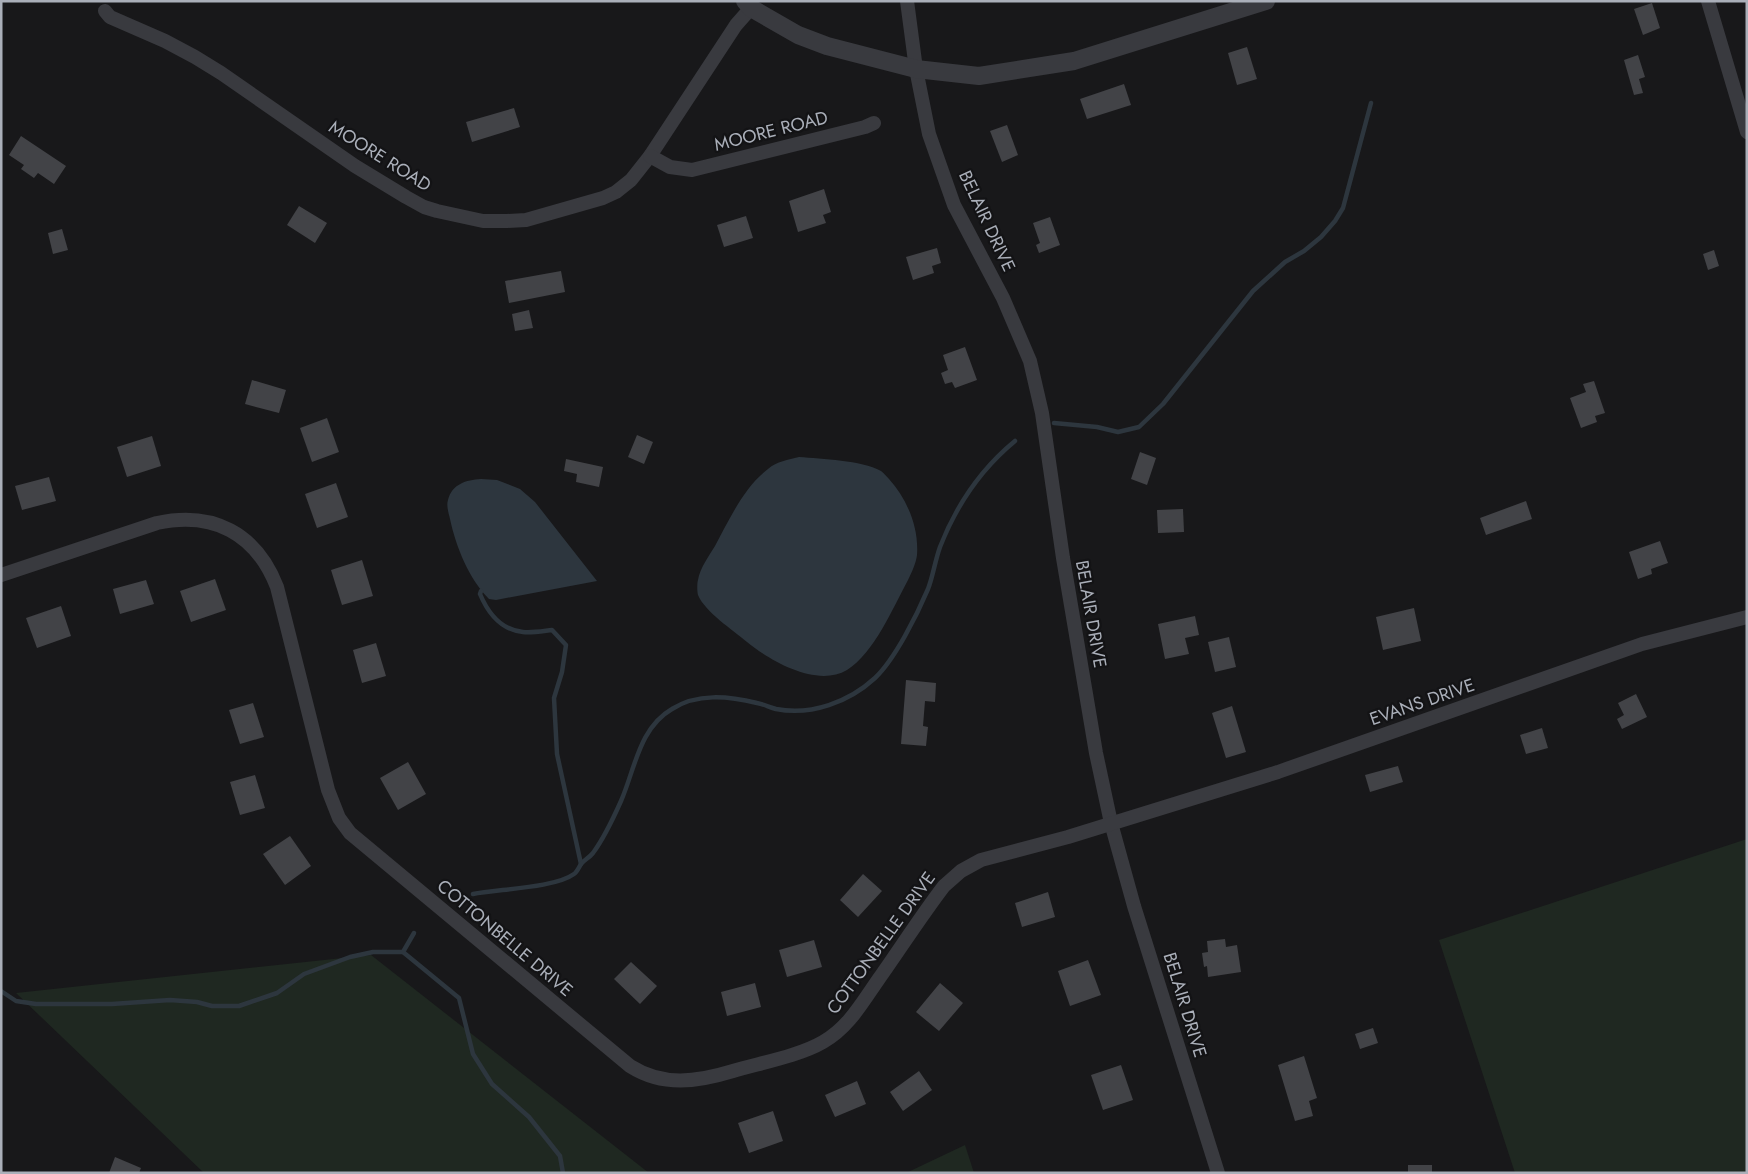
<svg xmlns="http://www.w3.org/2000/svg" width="1748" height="1174" font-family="Jost,sans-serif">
  <rect width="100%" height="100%" fill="#18181a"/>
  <g fill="#1f2821">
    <polygon points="1747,839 1747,1173 1515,1173 1439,940"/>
    <polygon points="371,955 649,1173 204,1173 16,993"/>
    <polygon points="965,1145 974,1173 906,1173"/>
  </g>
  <g fill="#2d363e">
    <path d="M799,457C822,459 861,460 881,471C884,473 886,476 889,479C907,499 919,527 917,555C916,563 912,572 908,580C893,608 874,653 847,670C817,688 770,661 747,642C733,630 705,612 698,595C697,591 697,583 698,580C700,568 709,556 715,546C729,520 744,487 768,469C777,461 788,460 799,457Z"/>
    <path d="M481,479L497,480L520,489L535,502L597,581L496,600L489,599C469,579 456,547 450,519C449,514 446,506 448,500C452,484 466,480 481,479Z"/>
  </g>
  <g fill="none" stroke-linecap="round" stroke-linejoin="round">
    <g stroke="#2d363e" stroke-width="4.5">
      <polyline points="1054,423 1097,427 1118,432 1139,427 1163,404 1253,291 1285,262 1304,251 1321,237 1335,221 1343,208 1371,103"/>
      <path d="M481,591L480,594C488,613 501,630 523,632C532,633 543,631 552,630L566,645L562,672L554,698L557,754L581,864"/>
      <path d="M473,894C498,889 555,888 574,874C577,872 579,867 581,864C584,860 589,858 593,853C604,838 613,819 621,801C635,769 639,728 672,709C697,693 728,696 757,703C763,704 769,707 776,709C811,716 849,702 875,678C895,659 917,615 928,589C933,576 935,561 940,547C956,506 981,469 1015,441"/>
      <polyline points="403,952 414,933"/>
      <polyline points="1,991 16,1001 36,1004 112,1004 170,1000 197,1002 212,1006 239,1006 277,993 304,974 350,957 373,952 403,952 459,998 473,1054 492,1084 529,1117 560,1156 563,1173"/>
    </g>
  </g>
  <g fill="#424347">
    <polygon points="1652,3 1660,28 1643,35 1634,9"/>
    <polygon points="1247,47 1257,79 1237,85 1228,53"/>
    <polygon points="1638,55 1645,77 1639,79 1643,93 1634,95 1624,60"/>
    <polygon points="1124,84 1131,105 1087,119 1080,99"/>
    <polygon points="514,108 520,127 472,142 466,122"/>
    <polygon points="1007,125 1018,155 1002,162 990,131"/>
    <polygon points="21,136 66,166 54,184 38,173 34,178 21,169 24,165 9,155"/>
    <polygon points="824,189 831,212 823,215 826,223 798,232 789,201"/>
    <polygon points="299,206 327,223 315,243 287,225"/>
    <polygon points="746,216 753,238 724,247 717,225"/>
    <polygon points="1050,217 1060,245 1039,253 1036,245 1040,243 1033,223"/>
    <polygon points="62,229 68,250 53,254 48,233"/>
    <polygon points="937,248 941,263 932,266 934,273 913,280 906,257"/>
    <polygon points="1714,250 1719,266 1708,270 1703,254"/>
    <polygon points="561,271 565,292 509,303 505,281"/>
    <polygon points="529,310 533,328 515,331 512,314"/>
    <polygon points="965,347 977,380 955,388 952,382 945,384 941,373 948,370 943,355"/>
    <polygon points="252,380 286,390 279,413 245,404"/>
    <polygon points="1594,381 1605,413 1595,416 1597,422 1581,428 1570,398 1586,392 1583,384"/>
    <polygon points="327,418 339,452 312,462 300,428"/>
    <polygon points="637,435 653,442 644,464 628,457"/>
    <polygon points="152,436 161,466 127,477 117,447"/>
    <polygon points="1140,452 1156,458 1147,485 1131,479"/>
    <polygon points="566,459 603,467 599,487 576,482 577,474 564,471"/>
    <polygon points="49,477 56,501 22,510 15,486"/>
    <polygon points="336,483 348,517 317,528 305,494"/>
    <polygon points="1526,501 1532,519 1486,535 1480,518"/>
    <polygon points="1183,509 1184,532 1158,533 1157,510"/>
    <polygon points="1660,541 1668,563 1651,569 1652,574 1638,579 1629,552"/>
    <polygon points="362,560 373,596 342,605 331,570"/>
    <polygon points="215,579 226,610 191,622 180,591"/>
    <polygon points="146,580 154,604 120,614 113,589"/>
    <polygon points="61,606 71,636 37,648 26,618"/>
    <polygon points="1414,608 1421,641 1383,650 1376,617"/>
    <polygon points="1195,616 1199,635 1185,638 1189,654 1165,659 1158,624"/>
    <polygon points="1229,637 1236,667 1215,672 1208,642"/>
    <polygon points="376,643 386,676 362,683 353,650"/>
    <polygon points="906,680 936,683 935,702 925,701 923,726 928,727 926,746 901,744"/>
    <polygon points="1636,694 1647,717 1622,729 1617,719 1624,715 1618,703"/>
    <polygon points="253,703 264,737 240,744 229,710"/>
    <polygon points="1232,706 1246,752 1226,758 1212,713"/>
    <polygon points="1542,728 1548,748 1526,754 1520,735"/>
    <polygon points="408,762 426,794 398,810 380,778"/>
    <polygon points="1398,766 1403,782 1370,792 1365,775"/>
    <polygon points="255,775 265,808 240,815 230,782"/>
    <polygon points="290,836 311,866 285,885 263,854"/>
    <polygon points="863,874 882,891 858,917 840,900"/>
    <polygon points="1048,892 1055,917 1022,927 1015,903"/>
    <polygon points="1225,939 1226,947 1237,945 1241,972 1208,977 1207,966 1204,967 1202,953 1208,952 1207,941"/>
    <polygon points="814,940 822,967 787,977 779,950"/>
    <polygon points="1088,960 1101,995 1070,1006 1058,971"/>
    <polygon points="631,962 657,986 640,1004 614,979"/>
    <polygon points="755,983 761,1007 727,1016 721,992"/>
    <polygon points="940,983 963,1003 939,1031 916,1012"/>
    <polygon points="1373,1028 1378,1043 1360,1049 1355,1034"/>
    <polygon points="1304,1056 1317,1098 1309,1101 1313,1116 1295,1121 1278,1065"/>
    <polygon points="1121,1065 1133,1100 1103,1110 1091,1075"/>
    <polygon points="919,1071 932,1090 903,1111 890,1092"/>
    <polygon points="857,1081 866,1104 835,1117 825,1095"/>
    <polygon points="773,1111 783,1141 749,1153 738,1123"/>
    <polygon points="115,1157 141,1168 139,1173 109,1173"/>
    <rect x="1408" y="1165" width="24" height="8"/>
  </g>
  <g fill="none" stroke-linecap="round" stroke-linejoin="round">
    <g stroke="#393a3f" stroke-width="14">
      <polyline points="907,1 916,69 929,134 954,205 1003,298 1030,361 1042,413 1063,558 1096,753 1111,823 1134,906 1218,1173"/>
      <polyline points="1708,1 1747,132"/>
      <polyline points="105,11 110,17 165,41 195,57 221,73 355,166 406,197 424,207 437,211 483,221 507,221 526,220 603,198 616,192 631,180 650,156 736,25 751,8"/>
      <polyline points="650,156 670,167 692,170 865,127 874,123"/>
      <path d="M1,575L157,523C213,511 256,533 277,587L328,790L339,818L350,833L630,1066C663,1087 697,1082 733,1071C760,1063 799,1056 823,1042C848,1028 862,1003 878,980C900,949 921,916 944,886L961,871L981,860L1068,837L1278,772L1642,644L1747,617"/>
    </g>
    <polyline stroke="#393a3f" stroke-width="18" points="745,1 751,8 798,35 827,46 916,69 979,76 1074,61 1266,1"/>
  </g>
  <g text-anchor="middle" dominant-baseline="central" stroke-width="4.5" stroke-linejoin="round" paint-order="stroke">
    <g font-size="18" fill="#aaafb9" stroke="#131315">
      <text transform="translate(771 131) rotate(-14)">MOORE ROAD</text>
      <text transform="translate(380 156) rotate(32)">MOORE ROAD</text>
      <text transform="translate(987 221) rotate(65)">BELAIR DRIVE</text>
      <text transform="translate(1091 614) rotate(80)">BELAIR DRIVE</text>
      <text transform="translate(1422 702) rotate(-19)">EVANS DRIVE</text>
      <text transform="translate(505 938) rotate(40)">COTTONBELLE DRIVE</text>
      <text transform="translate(881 943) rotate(-54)">COTTONBELLE DRIVE</text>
      <text transform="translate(1185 1005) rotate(73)">BELAIR DRIVE</text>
    </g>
  </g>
  <rect width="1748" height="1174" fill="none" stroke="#aaafb9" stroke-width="5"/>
</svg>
